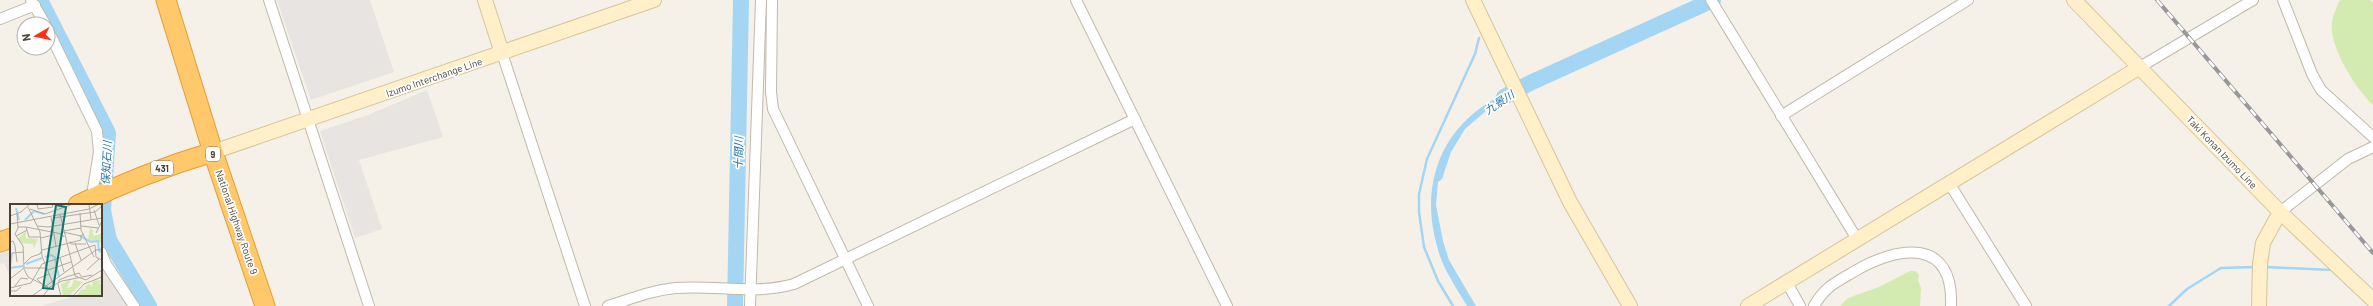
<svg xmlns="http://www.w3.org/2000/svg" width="2373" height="306" font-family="Barlow,'Noto Sans JP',sans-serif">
  <rect width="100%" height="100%" fill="#f5f1e9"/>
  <g fill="#d3ebb1">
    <path d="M2342,0H2370L2373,2V105C2356,89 2328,46 2332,21C2333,15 2337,8 2339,1Z"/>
    <polygon points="1910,271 1916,271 1919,275 1918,280 1921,288 1920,306 1840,306 1848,298 1879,287"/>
  </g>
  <g fill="#e7e4e1">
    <polygon points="277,0 370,0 394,72 311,100"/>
    <polygon points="427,90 443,137 359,160 382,229 355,238 320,131 368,115"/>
    <polygon points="11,248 11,276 10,276 4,263 0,264 0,251"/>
    <polygon points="101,260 130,306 41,306 78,295 101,295"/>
  </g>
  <path fill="#a4d6f3" d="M1509,92L1511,96L1494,104L1465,129L1451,152L1442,179L1438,182L1436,205L1443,241L1449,260L1476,306H1467C1456,287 1442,268 1437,246C1418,180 1445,119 1509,92Z"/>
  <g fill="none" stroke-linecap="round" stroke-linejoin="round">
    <g stroke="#a4d6f3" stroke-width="2.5">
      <polyline points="2264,267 2333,270"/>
      <polyline points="1453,306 1438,281 1424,247 1419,212 1419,194 1427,159 1475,54 1479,38"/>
      <polyline points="2169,306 2187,289 2221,268 2255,267"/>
    </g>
    <g stroke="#a4d6f3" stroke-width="16">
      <polyline points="40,0 108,133 103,210 109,240 149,306"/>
      <polyline points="1504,97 1530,83 1713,0"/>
      <polyline points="735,306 741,0"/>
    </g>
    <g stroke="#c1b9ab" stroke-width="12">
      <g id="street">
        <polyline points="31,0 45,24"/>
        <polyline points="269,0 369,306"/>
        <polyline points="772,0 771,92 773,109 868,306"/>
        <polyline points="1076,0 1227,306"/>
        <polyline points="1711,0 1857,239"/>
        <polyline points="2283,0 2312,74 2321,90 2373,137"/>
        <polyline points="0,19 35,5"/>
        <polyline points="48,30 97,131 99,152 91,201"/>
        <polyline points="502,53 585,306"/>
        <polyline points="2140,67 2253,0"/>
        <polyline points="1781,116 1968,0"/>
        <polyline points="1949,183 2026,306"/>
        <polyline points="2280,212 2348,159 2373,147"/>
        <polyline points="101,252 106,264 134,306"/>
        <polyline points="1786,281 1800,306"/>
        <path d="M608,306C631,299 652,290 676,288C716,285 755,295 794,284L1135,119"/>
        <polyline points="750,306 761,0"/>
        <path d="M1814,306C1825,286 1837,282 1855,271C1899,245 1954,238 1951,306"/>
      </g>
    </g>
    <g stroke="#d7c498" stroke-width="16">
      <g id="secondary">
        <polyline points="485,0 502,53"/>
        <polyline points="1473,0 1570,202 1630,306"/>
        <polyline points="2074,0 2280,212 2373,300"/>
        <polyline points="213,152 654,0"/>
        <polyline points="1748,306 2140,67"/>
        <polyline points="2259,306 2260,264 2263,243 2280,212"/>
      </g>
    </g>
    <g stroke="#e49d35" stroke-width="21">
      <g id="highway">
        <polyline points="166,0 213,152 265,306"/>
        <path d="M78,205C122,183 166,166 213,152"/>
        <polyline points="0,242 11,238"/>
      </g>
    </g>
    <use href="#street" stroke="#fff" stroke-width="10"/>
    <use href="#secondary" stroke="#fff0ca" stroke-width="14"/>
    <use href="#highway" stroke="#ffc86b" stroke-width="19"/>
    <g stroke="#989898" stroke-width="4">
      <polyline id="rail" points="2157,0 2373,253"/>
    </g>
    <use href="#rail" stroke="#fff" stroke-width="2.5" stroke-dasharray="8" stroke-linecap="butt"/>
  </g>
  <g text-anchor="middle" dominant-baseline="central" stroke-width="3.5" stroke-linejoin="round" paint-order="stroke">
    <g fill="#fff" stroke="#807b73" stroke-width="1">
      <rect x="206" y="147" width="14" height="14" rx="3"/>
      <rect x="151" y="161" width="22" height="14" rx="3"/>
    </g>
    <g font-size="9" font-weight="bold" fill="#4a4237">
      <text x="213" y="154">9</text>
      <text x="162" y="168">431</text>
    </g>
    <g font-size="10" fill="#4a4237" stroke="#fff">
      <text transform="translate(434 77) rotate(-19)">Izumo Interchange Line</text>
      <text transform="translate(2222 152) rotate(46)">Taki Konan Izumo Line</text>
      <text transform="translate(237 222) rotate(71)">National Highway Route 9</text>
    </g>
    <g font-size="11" font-style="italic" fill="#2878aa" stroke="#fff">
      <text transform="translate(1499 102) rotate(-34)">九景川</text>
      <text transform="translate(738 153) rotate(-89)">十間川</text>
      <text transform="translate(106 163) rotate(-87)">保知石川</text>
    </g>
  </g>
  <g transform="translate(10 204)">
    <rect width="92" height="92" fill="#f5f1e9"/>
    <path d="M80,24L84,27L82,28L84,32L92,29V39L78,36ZM16,27V34L28,35L24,44L23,40L12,39L7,35ZM61,75L57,84L61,83L64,76L73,78L59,92H53L51,80ZM92,76L89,80H92V92H66L72,85H76L75,82L79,80L82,83L83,77Z" fill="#d3ebb1"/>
    <path fill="none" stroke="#a4d6f3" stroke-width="2" d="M6,4L9,16M15,16L24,7L34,10M70,32L81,38L88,37L89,47L92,48M35,53L41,51L46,54M45,55L49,73M16,60L32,54M0,62L2,49M0,64L13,62"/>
    <path fill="none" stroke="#b1aba2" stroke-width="1" d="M27,0L28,5L43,3L42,0M79,0L81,15M18,3L30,28L32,52L44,82M20,5L35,10L63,0M84,6L89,21M70,9L71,26L84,53M50,10L65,72L76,76L92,66M0,12L11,8L20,0M41,13L46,42M43,14L85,8L92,2M0,20L79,5L89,0M27,22L38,23L92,14M71,22L88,24M8,23H16L19,33H31M16,23L52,30L54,33M53,27L71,24M53,28L71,32M86,29L92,17M6,32L17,26M31,34L43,31M60,37L61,40H76M0,38L3,37L5,42L7,58M65,39L71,56M2,49L14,48M50,54L54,68M14,60L21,53L30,50L32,46L71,36V32L74,30M14,64H37M14,65L18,73L38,83M38,66L61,58M77,66L89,55M0,75L14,64L13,42L5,30L8,24L7,10M49,79V76L56,73L69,69L71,72M32,80L27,75L39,70M48,80L51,92M5,82L11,74L18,75M0,84L21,79L32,60L85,41L86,53L92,56M0,87H6L11,83M22,92L86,46L92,45M33,92L40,83L52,77L82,71M63,92L74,80L92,73"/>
    <path fill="#0f766e" fill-opacity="0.15" stroke="#0f766e" stroke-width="2" d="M46,1L56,3L43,85L33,84Z"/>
    <rect width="92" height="92" fill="none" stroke="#4a4237" stroke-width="2"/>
  </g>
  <g transform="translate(36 36) rotate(261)"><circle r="19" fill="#ffffff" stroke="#b7b3af"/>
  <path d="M0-3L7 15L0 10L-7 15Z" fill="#ff3117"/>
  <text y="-6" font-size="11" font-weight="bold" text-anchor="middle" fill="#4a4237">N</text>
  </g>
</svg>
